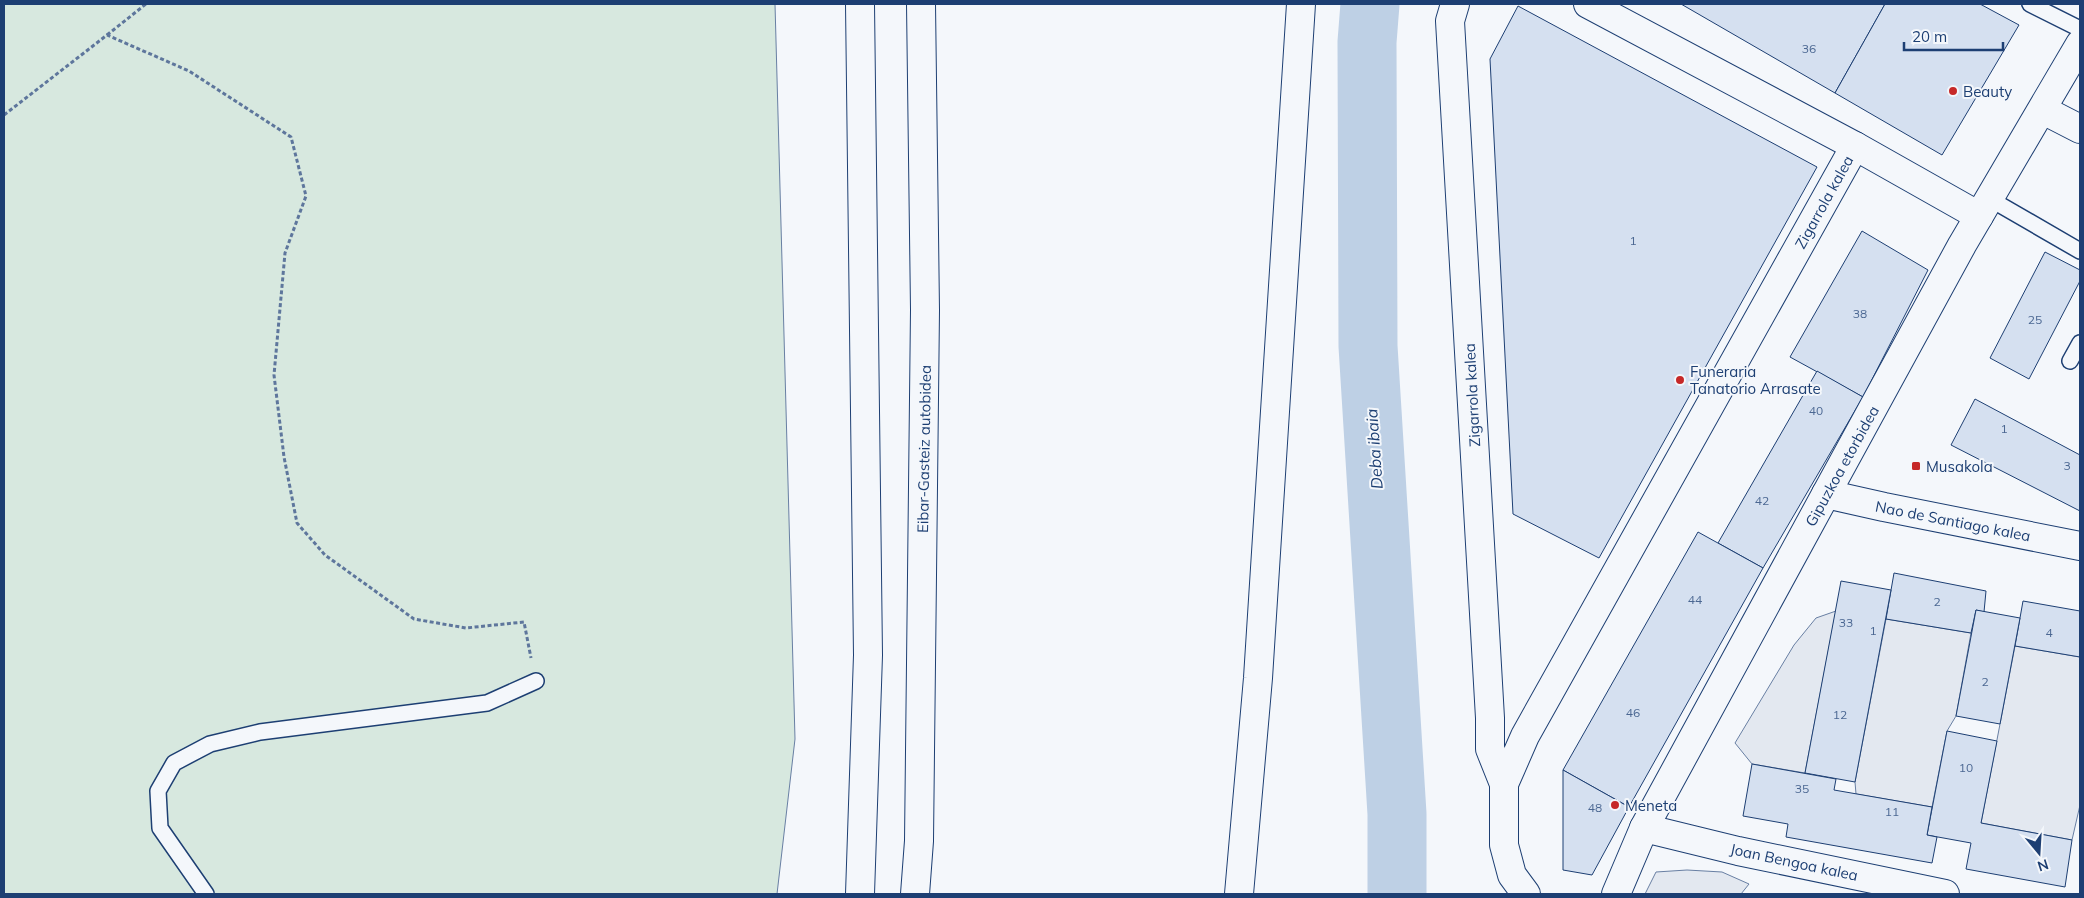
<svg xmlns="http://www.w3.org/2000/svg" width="2084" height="898" font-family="Mulish,sans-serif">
  <rect width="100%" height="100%" fill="#f4f7fb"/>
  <polygon fill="#d7e8df" stroke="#687fa3" points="4,4 775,4 795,739 777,894 4,894"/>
  <g fill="#e3e8f0" stroke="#687fa3">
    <polygon points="1836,611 1805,773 1752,764 1735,743 1794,645 1816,618"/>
    <polygon points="1886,619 1971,633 1956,716 1947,731 1932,807 1856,794 1855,782"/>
    <polygon points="2015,646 2080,657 2080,805 2072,840 1981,823"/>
    <polygon points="1687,870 1722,872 1749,884 1741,894 1645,894 1656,872"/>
  </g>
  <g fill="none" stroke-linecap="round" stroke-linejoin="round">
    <polyline stroke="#bed0e5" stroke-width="59" points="1370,4 1367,42 1368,346 1397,814 1397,894"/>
  </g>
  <g fill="#d5e0f0" stroke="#1d3f73">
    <polygon points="1681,4 1885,4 1835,93"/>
    <polygon points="1885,4 1980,4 2019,25 1942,155 1835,93"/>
    <polygon points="1518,6 1817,167 1599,558 1513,514 1490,59"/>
    <polygon points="1862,231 1928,270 1863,397 1790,357"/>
    <polygon points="2045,252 2080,270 2080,281 2029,379 1990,358"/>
    <polygon points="1817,371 1863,397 1763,568 1718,543"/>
    <polygon points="1975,399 2080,455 2080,511 1951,445"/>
    <polygon points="1698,532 1763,568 1629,807 1563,770"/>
    <polygon points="1894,573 1986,591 1984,612 1976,610 1971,633 1886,619"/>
    <polygon points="1841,581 1891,590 1855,782 1805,773"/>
    <polygon points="2023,601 2080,611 2080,657 2015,646"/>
    <polygon points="1976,610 2020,618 2000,724 1956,716"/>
    <polygon points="1947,731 1997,741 1981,823 2072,840 2065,887 1966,869 1971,843 1927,835"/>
    <polygon points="1752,764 1836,779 1834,790 1932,807 1927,835 1937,837 1932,863 1786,837 1788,824 1743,816"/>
    <polygon points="1563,770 1629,807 1592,875 1563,870"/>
  </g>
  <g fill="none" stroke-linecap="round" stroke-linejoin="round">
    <g stroke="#1d3f73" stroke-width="18">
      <g id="lane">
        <polyline points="2030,4 2080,29"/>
        <polyline points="1990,199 2080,251"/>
        <polyline points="2070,361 2080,343"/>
        <polyline points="206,894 160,828 158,791 174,763 210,744 260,732 487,703 536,681"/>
      </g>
    </g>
    <g stroke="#1d3f73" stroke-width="30">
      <g id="street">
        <polyline points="1455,4 1450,21 1490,718 1490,749 1504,784 1504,845 1512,875 1526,894"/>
        <polyline points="1588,4 1855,146 1979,216"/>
        <polyline points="2043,110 2080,129"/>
        <polyline points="1826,494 1884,507 2080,546"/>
        <polyline points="1504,784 1525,736 1855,146"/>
        <polyline points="1644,828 1738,851 1945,894"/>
      </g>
    </g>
    <g stroke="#1d3f73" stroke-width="30">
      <polyline id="secondary" points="1616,894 1644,828 1826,494 1962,245 2080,44"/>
    </g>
    <g stroke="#1d3f73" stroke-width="30">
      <polyline id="primary" points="1239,894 1258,678 1301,4"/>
    </g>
    <g stroke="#1d3f73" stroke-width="30">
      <g id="highway">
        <polyline points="860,4 868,655 860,894"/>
        <polyline points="915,894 919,841 925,310 921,4"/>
      </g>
    </g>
    <g stroke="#5e769c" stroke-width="3" stroke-dasharray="4 2.5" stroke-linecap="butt">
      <polyline points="107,35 146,4"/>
      <polyline points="4,115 107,35 189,71 291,137 306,196 285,253 274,375 284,457 297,523 325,555 414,619 466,628 524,622 531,658"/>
    </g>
    <use href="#lane" stroke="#f4f7fb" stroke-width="15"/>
    <use href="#street" stroke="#f4f7fb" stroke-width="28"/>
    <use href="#secondary" stroke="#f4f7fb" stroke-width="28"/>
    <use href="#primary" stroke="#f4f7fb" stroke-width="28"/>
    <use href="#highway" stroke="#f4f7fb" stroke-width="28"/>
  </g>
  <g fill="#c62828" stroke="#f4f7fb" stroke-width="2">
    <circle cx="1953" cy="91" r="5"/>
    <circle cx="1680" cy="380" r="5"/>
    <rect x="1911" y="461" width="10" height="10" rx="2.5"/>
    <circle cx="1615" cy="805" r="5"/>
  </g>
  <g text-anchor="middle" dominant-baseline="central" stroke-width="4" stroke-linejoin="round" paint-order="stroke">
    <g font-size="12" fill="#4b6792">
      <text x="1809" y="48">36</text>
      <text x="1633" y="240">1</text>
      <text x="1860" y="313">38</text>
      <text x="2035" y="319">25</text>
      <text x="1816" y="410">40</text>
      <text x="2004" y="428">1</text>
      <text x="2067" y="465">3</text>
      <text x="1762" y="500">42</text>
      <text x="1695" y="599">44</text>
      <text x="1937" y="601">2</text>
      <text x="1846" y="622">33</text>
      <text x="1873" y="630">1</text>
      <text x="2049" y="632">4</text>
      <text x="1985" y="681">2</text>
      <text x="1633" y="712">46</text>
      <text x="1840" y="714">12</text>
      <text x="1966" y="767">10</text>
      <text x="1802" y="788">35</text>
      <text x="1595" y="807">48</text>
      <text x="1892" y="811">11</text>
    </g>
    <g font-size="15" fill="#1d3f73" stroke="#f4f7fb" text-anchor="start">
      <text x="1963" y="91">Beauty</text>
      <text x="1690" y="371">Funeraria<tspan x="1690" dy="17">Tanatorio Arrasate</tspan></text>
      <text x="1926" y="466">Musakola</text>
      <text x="1625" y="805">Meneta</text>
    </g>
    <g font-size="15" fill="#1d3f73" stroke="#f4f7fb">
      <text transform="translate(1824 202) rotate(-61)">Zigarrola kalea</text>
      <text transform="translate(1472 395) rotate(-93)">Zigarrola kalea</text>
      <text transform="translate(924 449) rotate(-89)">Eibar-Gasteiz autobidea</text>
      <text transform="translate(1842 466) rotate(-61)">Gipuzkoa etorbidea</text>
      <text transform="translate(1953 521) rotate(11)">Nao de Santiago kalea</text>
      <text transform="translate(1794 862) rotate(12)">Joan Bengoa kalea</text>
    </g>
    <g font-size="16" font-style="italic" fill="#1d3f73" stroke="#f4f7fb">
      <text transform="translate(1374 449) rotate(-94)">Deba ibaia</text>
    </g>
  </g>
  <rect width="2084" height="898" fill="none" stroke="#1d3f73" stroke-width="10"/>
  <g transform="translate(2039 853) rotate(162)" stroke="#f4f7fb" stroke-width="4" paint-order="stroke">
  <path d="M0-4L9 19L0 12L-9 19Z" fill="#1d3f73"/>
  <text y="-8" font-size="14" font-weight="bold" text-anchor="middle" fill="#1d3f73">N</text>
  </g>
  <path d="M1904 42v8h99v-8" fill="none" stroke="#1d3f73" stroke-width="2.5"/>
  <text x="1912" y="42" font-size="15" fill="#1d3f73" stroke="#f4f7fb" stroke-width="4" paint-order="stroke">20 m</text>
</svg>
